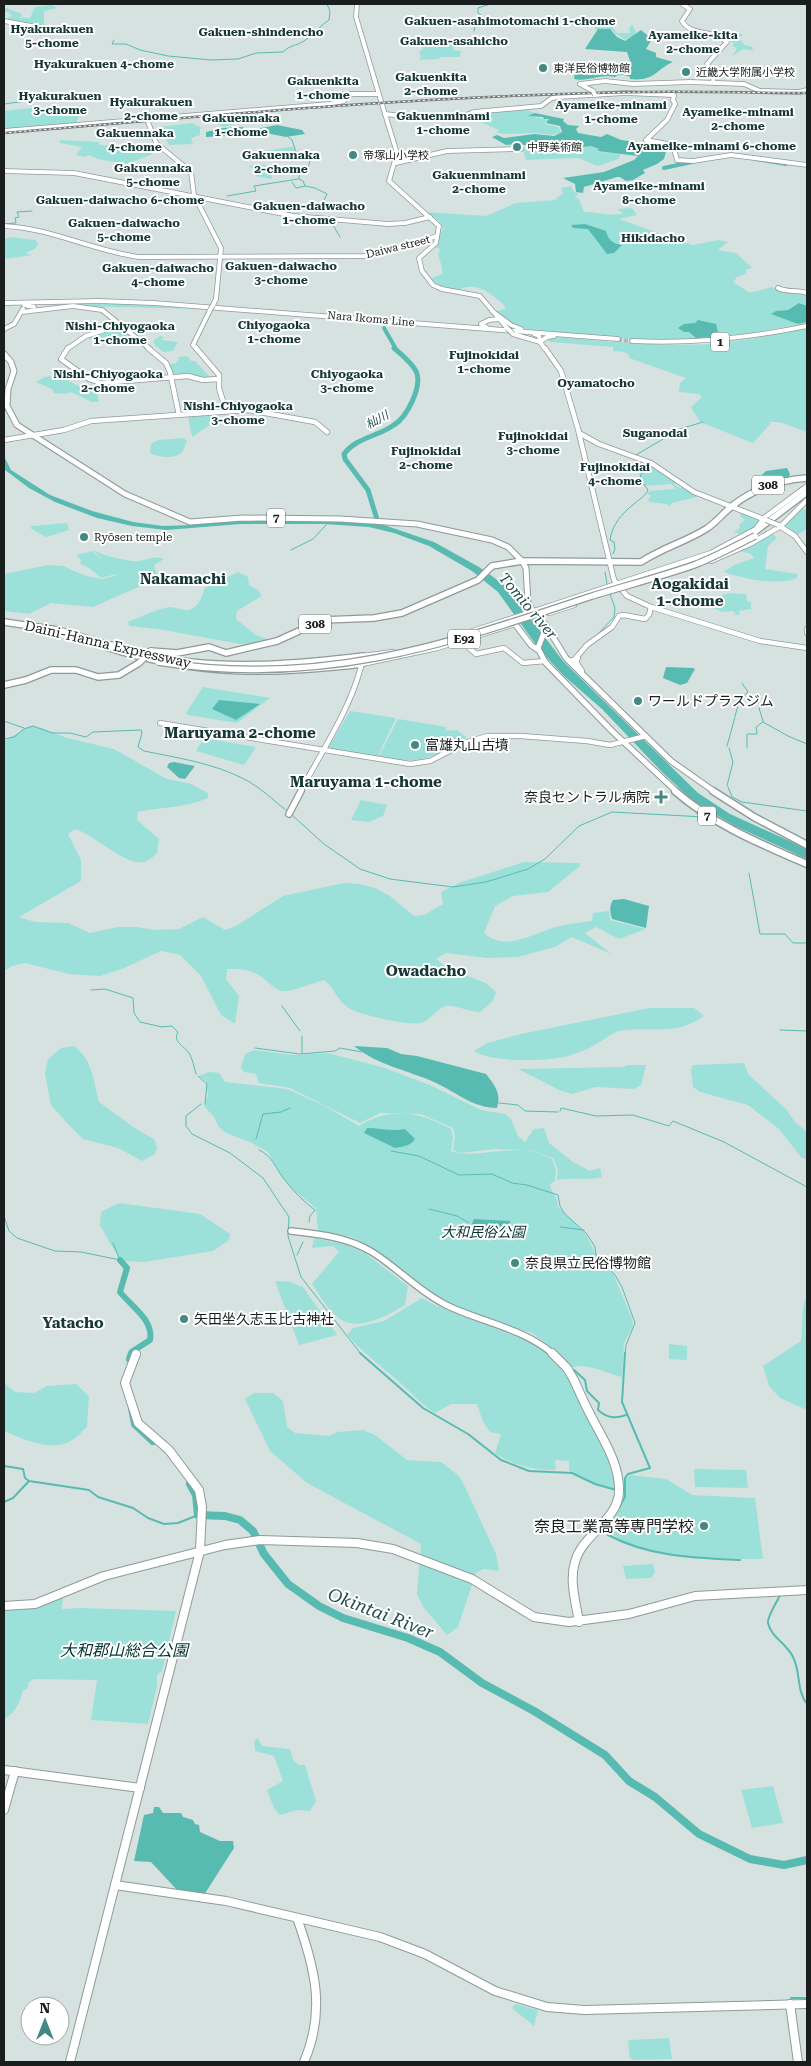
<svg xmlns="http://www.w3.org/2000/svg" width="811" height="2066" font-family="'Roboto Serif','Noto Sans JP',serif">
  <rect width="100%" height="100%" fill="#d6e2e0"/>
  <g fill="#9ce1d9">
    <polygon points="51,5 58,8 44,11 44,24 49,26 48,28 4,20 12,16 8,12 4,12 4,7 22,14 20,18 30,18 35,7"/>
    <path d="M594,20C606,19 610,24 617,33H630L629,29L632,24L636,32L634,35L625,40L610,29H598L597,31L591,23Z"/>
    <polygon points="733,34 742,34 742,36 738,37 745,45 753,47 752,49 755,51 743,49 733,56 737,48 732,46 734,44 728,38 734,35"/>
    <polygon points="444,41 456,44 453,50 461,51 460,57 441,57 438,59 419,60 421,57 419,52 424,48 417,46"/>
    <polygon points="83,106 76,124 4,131 4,111 31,108"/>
    <path d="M524,109L535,113L530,116L548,120L549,121L545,122V124L558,127L561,132C551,137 544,133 533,133C521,133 509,135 496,133L499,130L476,120L472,113Z"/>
    <polygon points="256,112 260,116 224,127 206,118"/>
    <polygon points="192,123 202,128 200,129 200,135 191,138 193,144 169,145 160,127"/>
    <polygon points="60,140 99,142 99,145 155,146 151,155 126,164 98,159 89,155 84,157 76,155 82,147 60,143"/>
    <polygon points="558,143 577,145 574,147 576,149 591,146 598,149 597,152 614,153 621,155 618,159 598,166 578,158 526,160 523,149 531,149 530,144 539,146"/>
    <path d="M290,147H294L296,152L283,156L284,158C273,162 263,158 253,153Z"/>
    <polygon points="257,164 266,165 271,168 272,179 256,176 254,170 249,166"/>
    <path d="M571,186L574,192L579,194L575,197L579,199L584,212C596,212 614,217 623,213L617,209L632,208L637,215L619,219L663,235L665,238L675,239L693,245L718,240L728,242L718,250L736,253L752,268L746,270V274L737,277L733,282L750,293L772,287C788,298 797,287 807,295V306L799,303L788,310L776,311C789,322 794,322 807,323L712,340H640L541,331L517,327L495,311L505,309V306C493,295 476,280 459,290L442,287L430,279L442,274V267L438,255L440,249L434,247L443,228L440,222L427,212L486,216L516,203L556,200L557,197L563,194L561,188Z"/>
    <polygon points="10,237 36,240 38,244 35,249 27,252 27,254 32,255 4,259 4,239"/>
    <polygon points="75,303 126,304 209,309 68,306"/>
    <polygon points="119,327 134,339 123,342 117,338 103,343 86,338"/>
    <path d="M807,327V432C793,428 783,420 768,422L771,423L753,443L700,422L691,407L702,397L699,394L679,392L680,383L686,378L629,358V355L624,352L613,351V347L550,342L548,340L553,337C605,341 658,347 710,344C743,342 775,334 807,327Z"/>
    <polygon points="160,336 164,337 161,340 178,342 173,351 163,352 154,344 154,340"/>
    <polygon points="187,356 191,361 195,361 212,379 174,377 170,364 176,363 179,359 178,357"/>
    <path d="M53,376C70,379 79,389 97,391L99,402H92L71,392L65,394L54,393L52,389L36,382L44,377Z"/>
    <polygon points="225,413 218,417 217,420 192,437 188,416"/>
    <path d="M182,438L187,440C186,444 184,449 182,452C175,460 158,457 150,453L151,444L158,440Z"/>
    <polygon points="641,461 677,482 674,484 680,488 685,488 698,495 697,497 672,503 670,506 666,504 649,502 648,500 651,496 648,494 649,491 676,489 671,484 645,486 639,475 642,468 650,467"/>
    <polygon points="801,507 807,511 807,529 797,535 785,527 785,524"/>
    <polygon points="740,510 764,519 755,528 743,535 734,532 740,528 739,525 745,520 741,517"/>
    <polygon points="67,523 69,530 46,537 30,528 32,526"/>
    <path d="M771,532L777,538L768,546L765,569L797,574V578C779,586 743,579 724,572L734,565L754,558L751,554L737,550Z"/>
    <path d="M93,550C105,556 119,559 132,561C143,563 151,554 164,559L154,565L155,570L161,577L93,607L51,603L29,614L4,611V574L48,565L63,566L86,576L102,579L117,575L108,565L116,574L101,578L88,567L80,564L81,560L76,555L92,551L103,561Z"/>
    <path d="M238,572L248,577L249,585L258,590L262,596L237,611L236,619L256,635L275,642L256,647L164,630L129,626L128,622C141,617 156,609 170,607C178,607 185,613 193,608C200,605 202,595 205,588Z"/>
    <polygon points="728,593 746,594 747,601 751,602 751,609 739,611 740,615 736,615 733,611 722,612 711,607 720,601 723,594 726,595"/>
    <polygon points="203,687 270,698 237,723 188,715 186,713"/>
    <polygon points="350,711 396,718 377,758 327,750"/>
    <path d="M398,719L447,727L445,731L457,730L467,738C455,744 442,753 429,757C412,763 395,760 378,758Z"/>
    <path d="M30,726L42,728L67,738L114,749L167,779L191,784L208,793V798C186,808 161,807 138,812L137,820L159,839L157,853C154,856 149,861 144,862C125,866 95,835 75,829L68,834L81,860V881L19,917L35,922L68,923L90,933L118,927H137L155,930L179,929L203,917L225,930L236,926L283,896L344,883L360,884L375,888L390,896L414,916L424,915L443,904L441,892L459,883L524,862L579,863L580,866L548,892L513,896L495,906L484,933C504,951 528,936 550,929C563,924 578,923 592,921L593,913L609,911L610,920L646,929L619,939L596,927L585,933L611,954L572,937L555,947L518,957L487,958L446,953L436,959L449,969L486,983L496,992L492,1002L480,1012C469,1012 458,1005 446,1006C437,1008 430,1021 421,1023C409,1026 359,1015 349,1008C337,1001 335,988 324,980C312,983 292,992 283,991C273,990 266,978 257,974C247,969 238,969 227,969L226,979L239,996L235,1024L221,1015L201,976L180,955L161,951L122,969L100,976L69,974L25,963L12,966L4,971V741Z"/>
    <polygon points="204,738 256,747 244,765 196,751"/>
    <polygon points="361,800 387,805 383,816 369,822 351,820"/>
    <path d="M649,1008H694L704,1016C674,1037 652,1026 619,1031C611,1033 603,1041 596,1044C589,1049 580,1052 571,1055C551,1062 492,1063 474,1051L487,1043L526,1033Z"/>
    <path d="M74,1046C93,1060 93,1080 99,1102L136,1129L154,1139L157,1148L155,1154L142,1161L118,1148L83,1139L68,1124L51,1105L45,1074L48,1059L61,1048Z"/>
    <path d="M254,1050L293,1055L328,1053L385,1068L432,1086L481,1110L505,1114L511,1119L518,1136L525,1142L534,1129L544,1128L549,1143L573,1162L590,1171L600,1168L602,1177C587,1181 572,1177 557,1180L558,1170L553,1158L531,1150L495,1149L460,1153L453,1150L455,1137L453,1128L421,1114L380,1113L360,1123L290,1088L259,1083L256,1074L244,1072L241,1067L245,1054Z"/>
    <polygon points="744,1063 748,1074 787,1110 794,1121 807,1132 807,1160 801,1157 779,1129 748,1105 700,1092 693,1087 691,1070 693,1065"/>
    <polygon points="628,1065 646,1065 641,1085 634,1089 596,1087 572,1094 559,1090 518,1069 623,1067"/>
    <path d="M209,1072L219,1073L225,1082L287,1089L325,1106L359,1126C390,1106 421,1112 451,1129L453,1137L451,1151C470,1159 511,1146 533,1151C539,1153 546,1156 552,1159L556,1170L555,1181L550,1184C551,1193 558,1195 558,1207L586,1234L596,1255L613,1273L632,1319L633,1326L624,1343L622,1377C606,1373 585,1362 570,1368L548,1345L532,1333L484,1318L436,1297L352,1237L318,1232L316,1208L292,1189L279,1172L268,1152L250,1142L226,1133L219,1127L214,1117L204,1106L208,1095L206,1081L199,1076Z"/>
    <polygon points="119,1203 200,1214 230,1234 229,1240 213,1251 144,1262 123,1261 112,1247 100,1225 101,1212"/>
    <path d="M314,1238L344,1244L365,1253L408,1286L405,1305C387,1316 356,1334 336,1316C327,1308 319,1294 312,1284L339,1252L333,1246L312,1248Z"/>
    <polygon points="275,1281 290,1282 303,1287 337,1335 299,1345"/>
    <path d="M422,1298L437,1306L527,1341L545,1352L559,1366L570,1382L582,1409L602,1441L617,1490L597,1485L569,1471V1461L555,1460L556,1470C533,1470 514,1466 495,1453L501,1434L490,1432L483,1422L477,1404H451L435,1413C424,1406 417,1399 408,1390C388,1371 366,1356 347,1335L353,1328L384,1321Z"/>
    <path d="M805,1299H807V1410L780,1398L769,1386L763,1366L801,1341C803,1327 801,1313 805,1299Z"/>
    <polygon points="669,1344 687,1346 687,1360 669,1359"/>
    <path d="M4,1383L15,1392L34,1393L47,1386L76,1384L89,1396L87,1427C82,1431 78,1437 72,1440C53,1453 22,1439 4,1431Z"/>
    <polygon points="254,1393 273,1393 283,1401 287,1427 295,1433 329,1436 337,1432 363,1430 375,1435 407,1460 441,1462 459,1476 465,1487 496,1554 499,1571 484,1569 476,1573 458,1627 447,1635 424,1608 417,1594 421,1544 307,1483 270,1451 245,1399"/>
    <polygon points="694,1469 746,1470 748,1488 695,1487"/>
    <path d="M630,1475L666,1479L692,1495L755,1498L763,1559C726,1559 635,1560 609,1531L610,1525L626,1497L625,1479Z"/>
    <polygon points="653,1564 655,1572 651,1578 626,1579 623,1566"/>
    <path d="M63,1595L62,1609L80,1608L176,1611L162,1671L157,1675V1686L148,1724L91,1720L97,1680L34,1679L29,1682L27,1689L23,1690C20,1702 16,1712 4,1719V1609L37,1606Z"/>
    <polygon points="258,1738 262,1746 290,1749 293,1760 299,1765 305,1765 316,1801 310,1811 297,1810 280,1815 274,1808 267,1790 283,1781 274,1756 255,1751 254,1741"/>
    <polygon points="773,1786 783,1823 752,1828 741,1790"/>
    <polygon points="516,2004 538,2010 534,2026 513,2009 513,2006"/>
    <polygon points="669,2038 672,2059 633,2060 630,2058 628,2042 629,2040"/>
  </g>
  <g fill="#58bbb2">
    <path d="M598,29H610L617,37L625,41L641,30L652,39L646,49L656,53V57L673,62C656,69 655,82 630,79V77C625,75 620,73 615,77C600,74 588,82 574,79L575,71L579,68L609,67L632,63L630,61L627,52L585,49Z"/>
    <path d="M535,113L564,119L563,121L568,125L579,126L576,129L578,133L601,137L607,134L621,140L663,145L667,148L664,159L657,164L643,170L645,173L633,180L626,181L620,177H617L584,187L583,193L576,192L575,184L563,178L604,172L634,160L638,156L597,151L599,149L591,146L576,148L578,145C566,141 554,144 542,145C530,146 517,144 506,145L492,137L497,135L504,138L534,134L554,136L562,132L560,126L546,123L549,119H544L543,117L528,116Z"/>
    <polygon points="277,125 302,130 305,134 286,137 256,131 256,129"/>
    <polygon points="243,127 246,135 206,137 206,132 223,128"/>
    <path d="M585,224L606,231C609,241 612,243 622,245L614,253L607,254L588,229L573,228L571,225Z"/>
    <polygon points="799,303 807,306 807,322 798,324 771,314 776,311 788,310"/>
    <polygon points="698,320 716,324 719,336 696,338 689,332 684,332 678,328 684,324 695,323"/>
    <polygon points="4,456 11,470 50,495 92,511 133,522 163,526 192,525 236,520 324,520 381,524 434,542 479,567 506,586 563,661 698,793 730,814 807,849 807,859 735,826 692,800 661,771 602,709 564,676 539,649 498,592 472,571 429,546 394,533 369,527 323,524 241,524 166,530 132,526 97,518 55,502 29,488 5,470"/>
    <polygon points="787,468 790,474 788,479 759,489 751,485 766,471"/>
    <polygon points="666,667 693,668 695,669 687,683 680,685 663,678"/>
    <polygon points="219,700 260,704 236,720 212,709"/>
    <polygon points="174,762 195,766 185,779 179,778 167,767 169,763"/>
    <path d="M624,899L649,906L646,928L612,919C610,911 609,907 613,900Z"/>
    <path d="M354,1046L387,1048L401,1054L417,1056L486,1074C494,1084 502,1094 497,1108C473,1108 456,1092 434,1082C407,1070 379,1066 354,1046Z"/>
    <path d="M367,1128C380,1128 392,1132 405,1129L415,1139C411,1146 401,1147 395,1148L364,1133Z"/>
    <polygon points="474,1219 510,1221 510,1231 471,1226"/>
    <polygon points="154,1807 159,1807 163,1813 181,1813 183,1817 193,1820 195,1824 199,1825 200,1832 220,1841 233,1841 234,1848 204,1895 178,1891 151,1862 134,1861 144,1815 153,1813"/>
  </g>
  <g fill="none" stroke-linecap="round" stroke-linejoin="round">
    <g stroke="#58bbb2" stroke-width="1">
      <polyline points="474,31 475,24 467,22 481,15 478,13 478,8 490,4"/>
      <path d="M114,40L112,44H126L140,50L168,56L211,60L238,59L256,53L283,52C290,45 296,46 304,41C314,35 319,26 329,20L330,11L327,4"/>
      <polyline points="4,104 57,97"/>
      <polyline points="288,137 292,140 296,152 303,153 310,158 309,165 299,176 299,179 303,181 305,186 315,188 327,194 321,206"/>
      <polyline points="292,182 296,188 305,186"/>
      <polyline points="227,196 256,191 254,186 298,179"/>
      <polyline points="4,224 16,223 15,218 19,217 17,212 32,211"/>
      <polyline points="333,225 340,237"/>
      <polyline points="637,457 636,455 680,429 703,422"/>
      <polyline points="291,550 313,539 326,525"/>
      <path d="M613,554L615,549L614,542L610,540C612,525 622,513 634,504C639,499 645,497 648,490L640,479L643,466L638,461"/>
      <polyline points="605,572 607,584"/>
      <polyline points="598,634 614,617 615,608 610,594"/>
      <polyline points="751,695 762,707 759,708 763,721"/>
      <polyline points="735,716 740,699 748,692 742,683"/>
      <polyline points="4,721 24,728"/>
      <polyline points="763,722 788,736 807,744"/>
      <path d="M4,739L14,737L24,729L33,726L52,733H70L86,737L93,732L141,730L142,733L138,747L144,751C178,758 213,763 244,779C260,787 273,800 287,811"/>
      <polyline points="727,746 735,717"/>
      <polyline points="747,748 747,734 757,734 756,727 763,722"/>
      <polyline points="727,786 733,762 729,748"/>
      <polyline points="728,787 732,797 742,802 807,811"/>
      <polyline points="292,815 324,844 360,869 390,879 453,887 486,882 528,869 545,859 579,826 612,812 704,817"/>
      <polyline points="749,873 760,934 785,934 793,943 807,943"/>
      <path d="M91,990L105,989L133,998L134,1013L140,1022L162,1027L172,1026L178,1032C172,1043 186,1046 190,1055C193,1060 194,1068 196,1074"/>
      <polyline points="282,1006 300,1031"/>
      <polyline points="780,1030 807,1031"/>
      <polyline points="302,1036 302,1053"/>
      <polyline points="255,1048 300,1054 335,1051 340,1048 362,1052"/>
      <polyline points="198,1076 207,1084 205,1104"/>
      <polyline points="499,1103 518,1105 525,1111 558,1112"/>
      <polyline points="201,1104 186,1116 186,1126 192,1134 230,1153 263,1178 289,1217 288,1236 301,1277 361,1354"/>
      <polyline points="560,1111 561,1108 596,1116 633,1115 669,1126 673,1121 724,1142 807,1187"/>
      <polyline points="256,1139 263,1114 281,1112 290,1108"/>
      <path d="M259,1150C272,1155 276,1169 284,1179C293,1191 303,1201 315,1210L310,1216L309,1222"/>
      <polyline points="391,1151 419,1156 459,1175 492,1174 512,1183 527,1185 558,1195 560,1206 564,1213 587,1234 595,1247 596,1255 615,1275 622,1287 635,1323 626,1345 625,1354"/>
      <polyline points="429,1209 457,1216 469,1223"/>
      <polyline points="4,1216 9,1231 17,1238 55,1251 81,1252 120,1260"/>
      <polyline points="560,1227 584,1230"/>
      <polyline points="113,1243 119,1258"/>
      <polyline points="297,1255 303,1242"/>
    </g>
    <g stroke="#58bbb2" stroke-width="2">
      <polyline points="360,1353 423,1408 468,1434 501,1460 529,1471 572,1473 595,1484 616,1490"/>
      <path d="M625,1353L622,1402L650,1468L628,1474L625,1478V1497L607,1528L608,1535C650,1557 694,1558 740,1560"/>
      <path d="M574,1370L585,1380L587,1391L599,1403L598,1410C607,1418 615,1419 626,1415"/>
      <polyline points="4,1466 23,1469 25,1478 29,1481 89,1490 98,1497 133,1508 148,1518 164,1524 178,1523 198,1515"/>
      <polyline points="4,1502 13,1498 29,1481"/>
      <path d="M780,1595C777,1602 767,1617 768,1623C771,1637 787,1644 793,1657C801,1672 796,1690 807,1704"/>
      <polyline points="791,1998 807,1998"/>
    </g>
    <g stroke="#58bbb2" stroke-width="4">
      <polyline points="756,159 786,164"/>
      <polyline points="664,168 692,162"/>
      <polyline points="384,328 396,349"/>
    </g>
    <path stroke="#58bbb2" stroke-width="5" d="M379,526L368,490L345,459L344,454C357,437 377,437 394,425C407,417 423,386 416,371C411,362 402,355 394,348"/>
    <path stroke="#58bbb2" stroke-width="6" d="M120,1260L127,1268L120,1292C131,1306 154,1320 150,1340L133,1351L132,1354"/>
    <g stroke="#58bbb2" stroke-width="8">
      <polyline points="130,1359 132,1353"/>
      <polyline points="132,1408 135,1424 153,1441"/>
      <polyline points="190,1484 196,1495 198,1515 225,1516 240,1520 253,1531 264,1554 288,1584 319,1606 343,1618 408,1638 440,1652 482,1683 534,1711 605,1755 629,1781 655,1797 699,1834 750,1859 784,1865 807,1860"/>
    </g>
    <polyline stroke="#b0bbb9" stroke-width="4" stroke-dasharray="4 2" stroke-linecap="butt" points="618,340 632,341"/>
    <g stroke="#8f9a99" stroke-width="5.5">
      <g id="secondary-far3">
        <polyline points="357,4 356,17 375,81"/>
        <path d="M682,4L690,9L682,21C691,37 714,29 727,42L707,64L714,75L713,82"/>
        <polyline points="4,21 59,31"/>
        <polyline points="374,78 397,153 389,181 439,226 436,243 419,258 422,271 433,285 442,289 480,296 507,328"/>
        <polyline points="593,91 580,84 605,81 633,84 690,82 744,84 760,91 800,92 807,90"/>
        <polyline points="385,114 429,119 458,118 474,112 541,106 552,98 558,97 625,93 674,95 673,100 675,104 667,120 646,140 673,145 677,160 693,161 731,155 807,165"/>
        <polyline points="148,122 156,143 191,172 194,195 221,248 216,299 213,305"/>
        <polyline points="4,131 329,104 344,101 344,94 378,94"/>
        <polyline points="396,163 447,151 521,149"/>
        <polyline points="4,171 74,173 294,216 388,224 405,223 430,217"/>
        <path d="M4,226C51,228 93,251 139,257L364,256L384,253L437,236"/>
        <path d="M778,288C787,293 797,289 807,293"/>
        <polyline points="24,305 34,307"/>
        <polyline points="22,312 73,306 102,310 150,349"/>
        <polyline points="4,329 14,324 23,309"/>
        <polyline points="513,334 540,342 545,349"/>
        <polyline points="67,349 86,336 120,325"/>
        <polyline points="197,349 193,345 210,310"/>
      </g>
    </g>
    <g stroke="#8f9a99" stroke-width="6">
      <g id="secondary-far2">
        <polyline points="68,348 61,359 89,379 100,383 188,376 203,380 218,379"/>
        <polyline points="148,348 166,363 170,372 179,415"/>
        <polyline points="196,348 219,375 219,388 226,411"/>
        <polyline points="545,348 561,371 578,429 614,580 627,596 651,607 760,641 807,648"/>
        <polyline points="579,433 599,444 651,463 694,492 766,520"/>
        <polyline points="4,440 64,430 91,421 248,410 315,422 327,432"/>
        <polyline points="778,525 795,536 807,552"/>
        <polyline points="711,561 750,544 781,526 807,500"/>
        <polyline points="549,613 574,605"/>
        <polyline points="807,629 807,633"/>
        <polyline points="470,632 711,553 756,529 764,518 807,486"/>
        <polyline points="462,642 476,654 504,648 523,663 545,661"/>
        <polyline points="578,658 576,662 582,671 580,672"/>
        <polyline points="569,661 574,660 587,645 612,627 619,616 624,615 645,619 649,615 651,607"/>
        <polyline points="362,664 437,648 512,625"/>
        <polyline points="160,723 410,764 430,761 465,743 487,736 521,736 587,741 610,745 646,736"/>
        <path d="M300,792C321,753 357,698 363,656L393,652"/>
      </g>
    </g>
    <g stroke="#8f9a99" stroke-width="8">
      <g id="secondary-far1">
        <polyline points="289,814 301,791"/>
        <path d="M291,1231C319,1234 347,1237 372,1252C398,1268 418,1291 446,1305C481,1322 523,1328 553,1354"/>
      </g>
    </g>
    <g stroke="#8f9a99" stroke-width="10">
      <g id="secondary">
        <path d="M552,1353L567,1368L574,1380C579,1391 584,1403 590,1414C602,1438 620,1463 619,1492C618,1520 582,1535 575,1562C569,1581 576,1603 579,1622"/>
        <polyline points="4,1606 35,1604 104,1576 225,1545 260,1540 357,1543 393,1549 472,1579 534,1617 569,1622 629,1614 695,1596 807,1590"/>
        <polyline points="4,1770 140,1788"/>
        <polyline points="4,1810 15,1771"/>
        <polyline points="115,1885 226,1901 380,1937 425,1954 495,1991 547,2007 584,2010 807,2004"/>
        <path d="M297,1918C315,1968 326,2011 304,2062"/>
        <polyline points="790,2004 798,2062"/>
        <polyline points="70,2062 200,1551 202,1507 199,1490 169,1450 138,1423 125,1383 136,1354"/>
      </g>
    </g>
    <g stroke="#8f9a99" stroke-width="5.5">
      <g id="primary-far2">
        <polyline points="4,303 98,301 154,303 618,339"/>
        <polyline points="492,311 511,325 521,329"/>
        <polyline points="487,328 481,324 489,320 499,319"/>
        <polyline points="534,334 539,336 540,342 547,337 554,336"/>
        <path d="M632,341C692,344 749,338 807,326"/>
      </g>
    </g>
    <g stroke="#8f9a99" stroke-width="7">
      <g id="primary-far1">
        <polyline points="4,354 11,362 14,371 8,389 7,406 17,425 125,494 190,522 243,518 340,519 417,524 492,540 508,547 522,561 526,568 528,603 545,630 538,648 545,662 612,731 677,792"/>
        <polyline points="515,624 531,645 538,650"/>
        <polyline points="545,624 566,658 671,761 715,792"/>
      </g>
    </g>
    <g stroke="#8f9a99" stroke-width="9">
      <g id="primary">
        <path d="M675,791C714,825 761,844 807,864"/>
        <polyline points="713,791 754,817 807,845"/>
      </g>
    </g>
    <g stroke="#8f9a99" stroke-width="8">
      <g id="highway">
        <polyline points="752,534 807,492"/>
        <polyline points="4,622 58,630 113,646"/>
        <path d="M112,645C138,652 164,659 191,662C248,668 306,663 363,656"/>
        <path d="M106,647C195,676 270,675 362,664"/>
        <path d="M151,651L177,653L209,647L226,653L277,641L323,620L374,618L402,613L478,580L492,566L522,561L641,562C662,548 685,542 706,529C716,523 723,513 732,506C755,488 779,480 807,478"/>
        <polyline points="4,685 26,680 51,670 76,670 98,677 119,675 139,663"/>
      </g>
    </g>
    <use href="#secondary-far3" stroke="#fff" stroke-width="4"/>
    <use href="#secondary-far2" stroke="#fff" stroke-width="4.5"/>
    <use href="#secondary-far1" stroke="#fff" stroke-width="5.5"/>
    <use href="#secondary" stroke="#fff" stroke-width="8"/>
    <use href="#primary-far2" stroke="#fff" stroke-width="4"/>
    <use href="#primary-far1" stroke="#fff" stroke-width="5"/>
    <use href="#primary" stroke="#fff" stroke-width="6"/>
    <use href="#highway" stroke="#fff" stroke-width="5.5"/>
    <g stroke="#727978" stroke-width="2.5">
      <path id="rail" d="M4,133C217,115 431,95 645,92C699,91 753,93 807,93"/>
    </g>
    <use href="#rail" stroke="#fff" stroke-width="1" stroke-dasharray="2.5" stroke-linecap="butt"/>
    <g stroke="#8f9a99" stroke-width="5.5" stroke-linecap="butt">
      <g id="secondary-bridge-far1">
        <polyline points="593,91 595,95"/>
        <polyline points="210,310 213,305"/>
        <polyline points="507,328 513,334"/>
      </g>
    </g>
    <g stroke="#8f9a99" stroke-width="6" stroke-linecap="butt">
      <polyline id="secondary-bridge" points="766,520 778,525"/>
    </g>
    <g stroke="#8f9a99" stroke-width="8" stroke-linecap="butt">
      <g id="highway-bridge">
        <path d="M158,662C319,687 439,647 589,597C624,586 660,577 694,565C715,557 735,546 755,536"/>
        <polyline points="139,663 151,651"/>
      </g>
    </g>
    <use href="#secondary-bridge-far1" stroke="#fff" stroke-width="4"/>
    <use href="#secondary-bridge" stroke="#fff" stroke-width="4.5"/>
    <use href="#highway-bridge" stroke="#fff" stroke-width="5.5"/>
  </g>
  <g fill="#438983" stroke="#fff" stroke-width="2">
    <circle cx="543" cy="68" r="5"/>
    <circle cx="686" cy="72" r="5"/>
    <circle cx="517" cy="147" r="5"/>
    <circle cx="353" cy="155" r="5"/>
    <circle cx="84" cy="537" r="5"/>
    <circle cx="638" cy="701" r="5"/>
    <circle cx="415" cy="745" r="5"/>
    <path d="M658.5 789.5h5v5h5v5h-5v5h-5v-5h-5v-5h5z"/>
    <circle cx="515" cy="1263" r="5"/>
    <circle cx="184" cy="1319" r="5"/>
    <circle cx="704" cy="1526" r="5"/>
  </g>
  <g text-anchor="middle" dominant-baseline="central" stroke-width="4" stroke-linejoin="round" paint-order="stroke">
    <g font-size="11" fill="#1a1e1d" stroke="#fff" text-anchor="start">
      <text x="553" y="68">東洋民俗博物館</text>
      <text x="696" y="72">近畿大学附属小学校</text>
      <text x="527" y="147">中野美術館</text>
      <text x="363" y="155">帝塚山小学校</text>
      <text x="94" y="537">Ryōsen temple</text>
    </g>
    <g font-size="11" fill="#1a1e1d" stroke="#fff">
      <text transform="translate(398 247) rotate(-14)">Daiwa street</text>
      <text transform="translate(371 319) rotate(5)">Nara Ikoma Line</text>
    </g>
    <g font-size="12" font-weight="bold" fill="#163835" stroke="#fff">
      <text x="510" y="21">Gakuen-asahimotomachi 1-chome</text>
      <text x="52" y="29">Hyakurakuen<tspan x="52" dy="14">5-chome</tspan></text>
      <text x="261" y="32">Gakuen-shindencho</text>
      <text x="693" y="35">Ayameike-kita<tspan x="693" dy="14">2-chome</tspan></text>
      <text x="454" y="41">Gakuen-asahicho</text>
      <text x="104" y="64">Hyakurakuen 4-chome</text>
      <text x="431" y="77">Gakuenkita<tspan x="431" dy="14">2-chome</tspan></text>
      <text x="323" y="81">Gakuenkita<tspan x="323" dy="14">1-chome</tspan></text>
      <text x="60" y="96">Hyakurakuen<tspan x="60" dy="14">3-chome</tspan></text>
      <text x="151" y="102">Hyakurakuen<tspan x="151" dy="14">2-chome</tspan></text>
      <text x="611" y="105">Ayameike-minami<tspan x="611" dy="14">1-chome</tspan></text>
      <text x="738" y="112">Ayameike-minami<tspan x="738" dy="14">2-chome</tspan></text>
      <text x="443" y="116">Gakuenminami<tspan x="443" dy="14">1-chome</tspan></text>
      <text x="241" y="118">Gakuennaka<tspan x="241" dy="14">1-chome</tspan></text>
      <text x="135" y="133">Gakuennaka<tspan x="135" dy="14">4-chome</tspan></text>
      <text x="712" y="146">Ayameike-minami 6-chome</text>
      <text x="281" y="155">Gakuennaka<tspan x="281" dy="14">2-chome</tspan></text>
      <text x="153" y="168">Gakuennaka<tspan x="153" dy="14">5-chome</tspan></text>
      <text x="479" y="175">Gakuenminami<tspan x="479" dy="14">2-chome</tspan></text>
      <text x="649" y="186">Ayameike-minami<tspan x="649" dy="14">8-chome</tspan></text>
      <text x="120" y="200">Gakuen-daiwacho 6-chome</text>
      <text x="309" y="206">Gakuen-daiwacho<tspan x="309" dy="14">1-chome</tspan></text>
      <text x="124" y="223">Gakuen-daiwacho<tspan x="124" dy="14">5-chome</tspan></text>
      <text x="653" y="238">Hikidacho</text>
      <text x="281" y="266">Gakuen-daiwacho<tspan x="281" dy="14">3-chome</tspan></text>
      <text x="158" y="268">Gakuen-daiwacho<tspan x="158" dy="14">4-chome</tspan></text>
      <text x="274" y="325">Chiyogaoka<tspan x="274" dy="14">1-chome</tspan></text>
      <text x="120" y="326">Nishi-Chiyogaoka<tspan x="120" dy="14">1-chome</tspan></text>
      <text x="484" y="355">Fujinokidai<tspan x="484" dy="14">1-chome</tspan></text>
      <text x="108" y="374">Nishi-Chiyogaoka<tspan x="108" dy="14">2-chome</tspan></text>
      <text x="347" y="374">Chiyogaoka<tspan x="347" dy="14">3-chome</tspan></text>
      <text x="596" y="383">Oyamatocho</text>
      <text x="238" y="406">Nishi-Chiyogaoka<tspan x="238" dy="14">3-chome</tspan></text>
      <text x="655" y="433">Suganodai</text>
      <text x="533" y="436">Fujinokidai<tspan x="533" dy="14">3-chome</tspan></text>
      <text x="426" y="451">Fujinokidai<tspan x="426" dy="14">2-chome</tspan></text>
      <text x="615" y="467">Fujinokidai<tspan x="615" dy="14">4-chome</tspan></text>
    </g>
    <g fill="#fff" stroke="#5f6261" stroke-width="1">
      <rect x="711" y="332.5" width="18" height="19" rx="4"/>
      <rect x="752" y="475.5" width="32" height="19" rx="4"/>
      <rect x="267" y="508.5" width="18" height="19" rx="4"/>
      <rect x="299" y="614.5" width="32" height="19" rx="4"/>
      <rect x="448" y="629.5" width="32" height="19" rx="4"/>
      <rect x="698" y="806.5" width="18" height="19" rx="4"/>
    </g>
    <g font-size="12" font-weight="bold" fill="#1a1e1d">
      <text x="720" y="342">1</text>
      <text x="768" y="485">308</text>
      <text x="276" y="518">7</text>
      <text x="315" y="624">308</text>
      <text x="464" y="639">E92</text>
      <text x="707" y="816">7</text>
    </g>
    <g font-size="12" font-style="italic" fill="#234f4b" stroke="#fff">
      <text transform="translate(377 420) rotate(-29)">杣川</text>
    </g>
    <g font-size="14" fill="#1a1e1d" stroke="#fff">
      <text transform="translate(108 644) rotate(13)">Daini-Hanna Expressway</text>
    </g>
    <g font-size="14" fill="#1a1e1d" stroke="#fff" text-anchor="start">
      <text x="648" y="701">ワールドプラスジム</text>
      <text x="425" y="745">富雄丸山古墳</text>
      <text x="650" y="797" text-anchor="end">奈良セントラル病院</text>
      <text x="525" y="1263">奈良県立民俗博物館</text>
      <text x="194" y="1319">矢田坐久志玉比古神社</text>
    </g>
    <g font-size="14" font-style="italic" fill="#033431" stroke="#fff">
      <text x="483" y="1232">大和民俗公園</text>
    </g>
    <g font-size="15" font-weight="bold" fill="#163835" stroke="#fff">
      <text x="183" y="579">Nakamachi</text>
      <text x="690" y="584">Aogakidai<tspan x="690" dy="17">1-chome</tspan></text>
      <text x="240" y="733">Maruyama 2-chome</text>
      <text x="366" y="782">Maruyama 1-chome</text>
      <text x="426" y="971">Owadacho</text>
      <text x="73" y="1323">Yatacho</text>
    </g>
    <g font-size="15" font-style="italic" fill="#234f4b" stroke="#fff">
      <text transform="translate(528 606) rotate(50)">Tomio river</text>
    </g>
    <g font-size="16" fill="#1a1e1d" stroke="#fff" text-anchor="end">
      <text x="694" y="1526">奈良工業高等専門学校</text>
    </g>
    <g font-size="16" font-style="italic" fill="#033431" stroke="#fff">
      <text x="124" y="1650">大和郡山総合公園</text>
    </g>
    <g font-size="18" font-style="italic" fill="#234f4b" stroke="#fff">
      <text transform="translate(381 1613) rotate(21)">Okintai River</text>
    </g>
  </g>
  <rect width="811" height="2066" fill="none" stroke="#1a1e1d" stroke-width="10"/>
  <g transform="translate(45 2021)"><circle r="24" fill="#ffffff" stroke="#a3a5a5"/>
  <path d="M0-4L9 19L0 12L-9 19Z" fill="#438983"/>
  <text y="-8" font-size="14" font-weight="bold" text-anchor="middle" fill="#1a1e1d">N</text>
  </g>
</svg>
